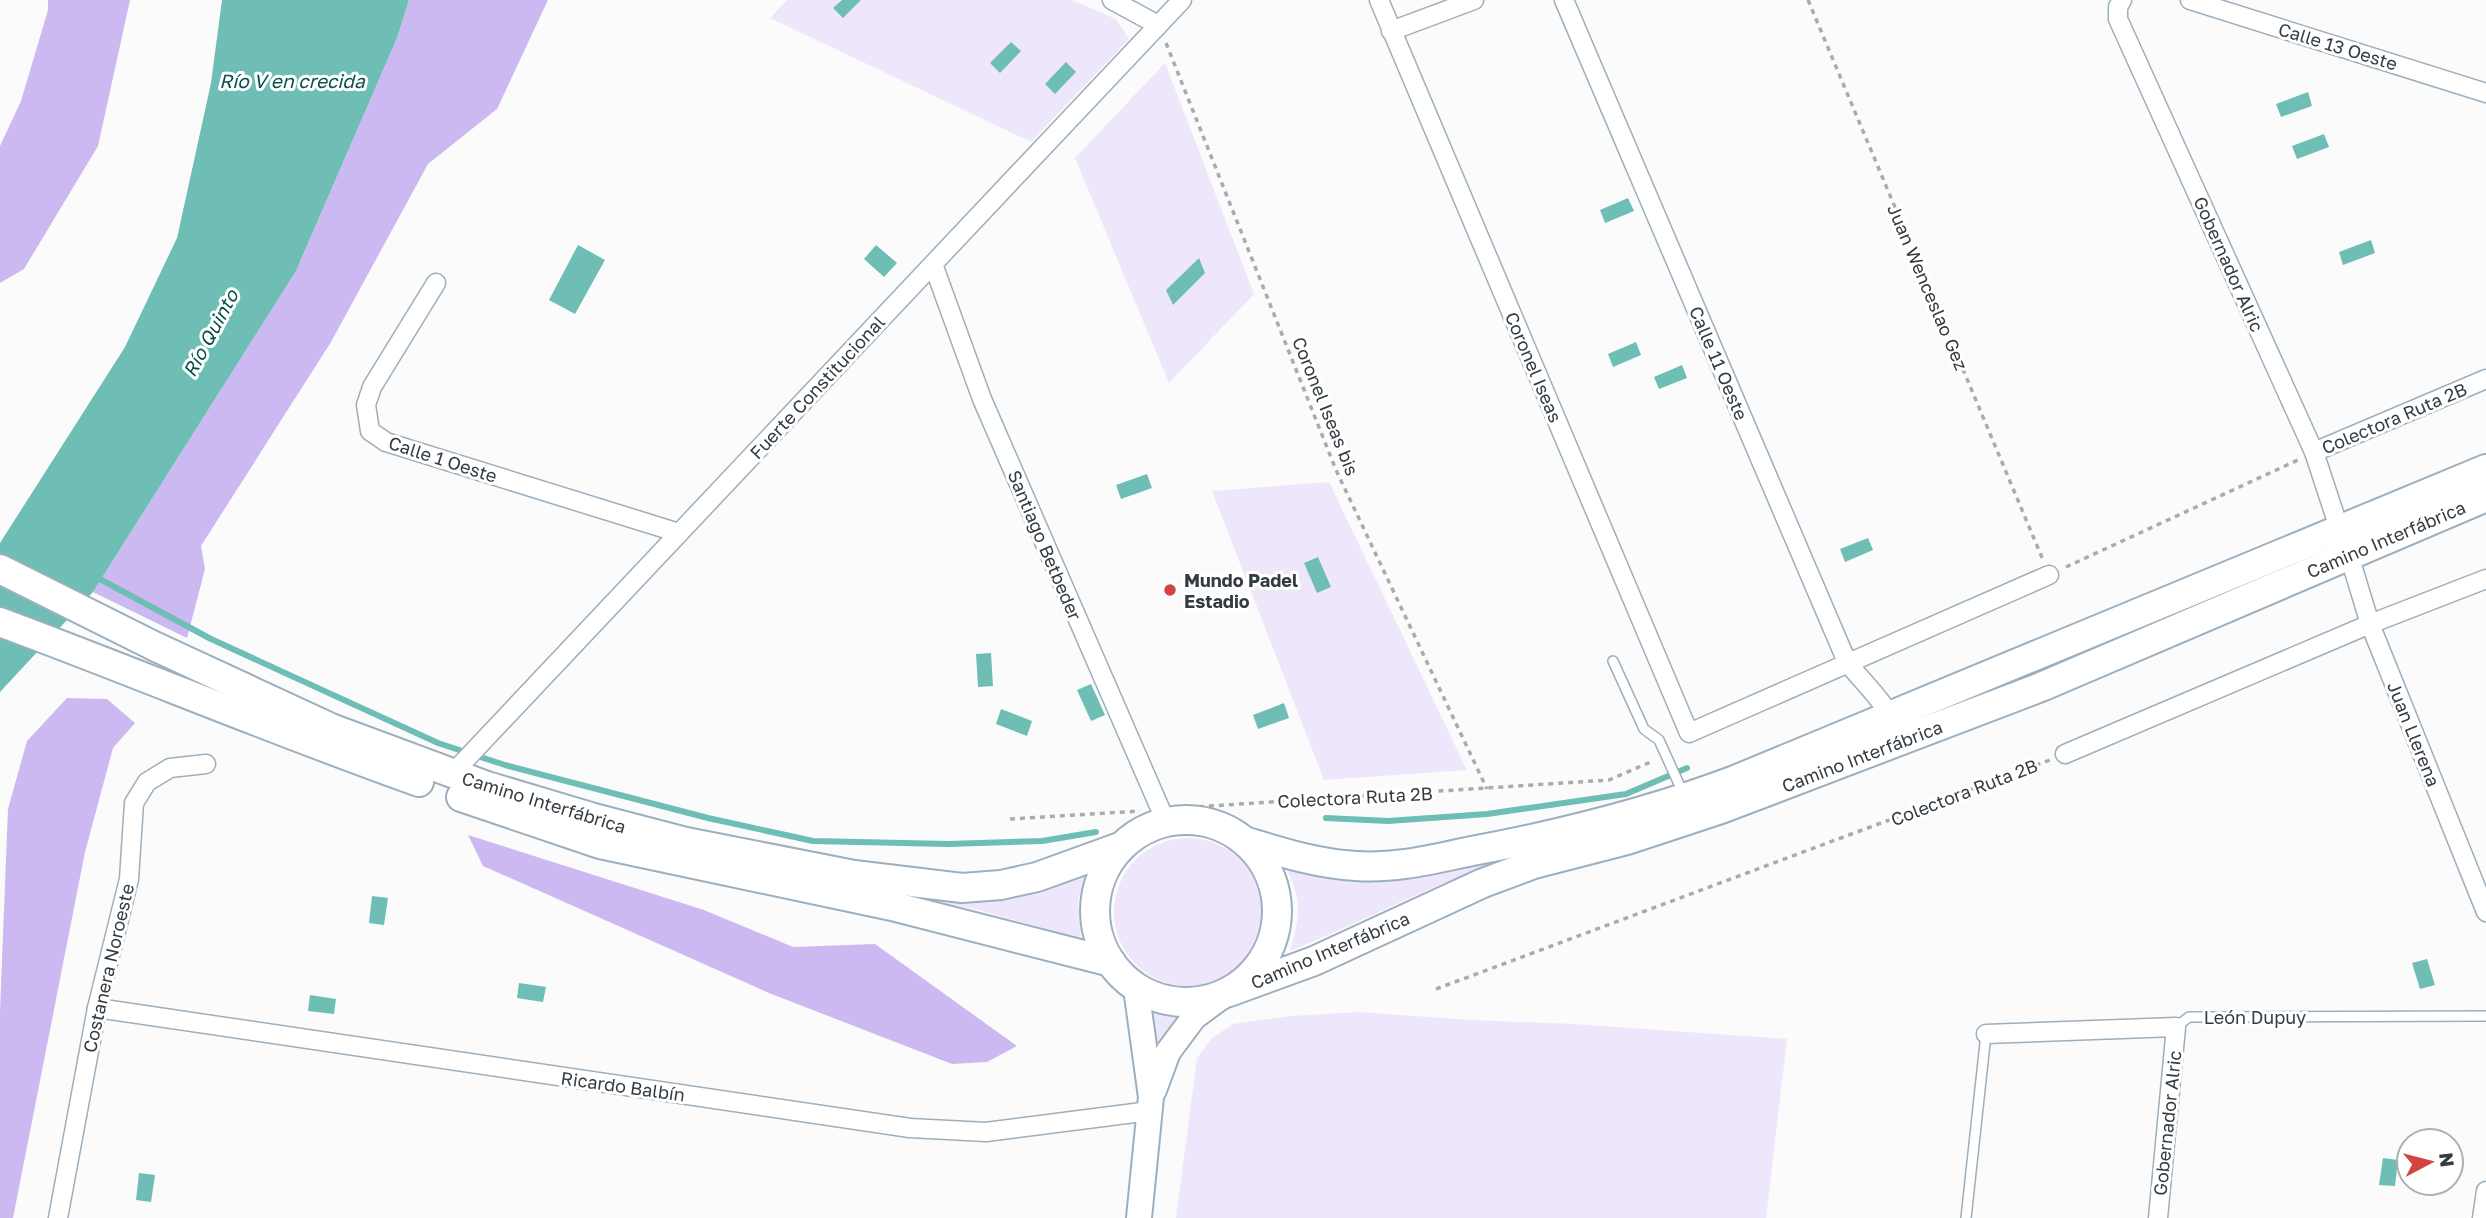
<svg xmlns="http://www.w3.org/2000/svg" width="2486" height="1218" font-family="'Golos Text',sans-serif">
  <rect width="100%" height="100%" fill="#fbfbfb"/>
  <g fill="#eee7fb">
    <polygon points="787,0 1072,0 1116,19 1129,39 1031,142 770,18"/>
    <polygon points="1165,63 1254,294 1169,383 1075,158"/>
    <polygon points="1329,482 1467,770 1324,780 1212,491"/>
    <polygon points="172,666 416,769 903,889 1090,866 1078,899 1081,939 978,910 750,864 412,771 168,672"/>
    <path d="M1620,832C1578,843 1532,850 1491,865C1422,889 1358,924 1290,951C1301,911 1302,902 1285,865Z"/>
    <circle cx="1188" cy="912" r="74"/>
    <polygon points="1148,1004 1167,1008 1189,1009 1155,1067 1156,1034"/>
    <polygon points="1359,1012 1471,1020 1574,1024 1787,1039 1766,1218 1176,1218 1197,1058 1211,1039 1233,1024 1291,1016"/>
  </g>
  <g fill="#ccb9f1">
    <polygon points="48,0 130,0 98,146 24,269 0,283 0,146 21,101 48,10"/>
    <polygon points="409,0 548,0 497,109 428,164 331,342 201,546 205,569 187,638 93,592 296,271 397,38"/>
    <polygon points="67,698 107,699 135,723 113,748 85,852 13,1218 0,1218 0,1011 8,809 27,741"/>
    <polygon points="468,835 704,910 793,947 875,944 1017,1046 987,1062 952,1064 769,993 483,866"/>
  </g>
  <g fill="#6ebeb6">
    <polygon points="222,0 409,0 397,38 296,271 93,592 0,692 0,543 125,347 177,238 211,83"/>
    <polygon points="842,0 861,0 843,18 833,8"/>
    <polygon points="1011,42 1021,51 1000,73 990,63"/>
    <polygon points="1066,62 1076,72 1055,94 1045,84"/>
    <polygon points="2308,92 2312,106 2281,117 2276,104"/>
    <polygon points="2324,134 2329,147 2297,159 2292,146"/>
    <polygon points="1628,198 1634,211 1605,223 1600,210"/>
    <polygon points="2371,240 2375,253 2343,265 2339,252"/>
    <polygon points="578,245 605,260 575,314 549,300"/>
    <polygon points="876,245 897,263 884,277 864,259"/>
    <polygon points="1199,258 1205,273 1173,305 1166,290"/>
    <polygon points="1636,342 1641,355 1613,367 1608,354"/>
    <polygon points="1682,365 1687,378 1659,389 1654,377"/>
    <polygon points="1147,474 1152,488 1121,499 1116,485"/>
    <polygon points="1868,538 1873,550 1845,562 1840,549"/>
    <polygon points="1318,557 1331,587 1317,593 1304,563"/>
    <polygon points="991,653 993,686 978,687 976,654"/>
    <polygon points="1091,684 1105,715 1091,721 1077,690"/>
    <polygon points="1284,703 1289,718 1258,729 1253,715"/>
    <polygon points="1001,709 1032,721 1027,736 996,724"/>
    <polygon points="372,896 388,898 384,925 369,923"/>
    <polygon points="2427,959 2435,985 2420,989 2412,963"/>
    <polygon points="519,983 546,987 543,1002 517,998"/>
    <polygon points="310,995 336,999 334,1014 308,1011"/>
    <polygon points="2383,1158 2398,1160 2395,1186 2379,1185"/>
    <polygon points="139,1173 155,1175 151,1202 136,1200"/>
  </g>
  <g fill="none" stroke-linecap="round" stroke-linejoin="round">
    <g stroke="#6ebeb6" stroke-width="6">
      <polyline points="96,577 211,639 438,743 505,765 708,818 813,841 948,844 1042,841 1096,832"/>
      <polyline points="1326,818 1388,821 1487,814 1626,794 1687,768"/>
    </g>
    <g stroke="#9cafbe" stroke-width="12">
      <g id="lane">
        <polyline points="1613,661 1644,729 1659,740 1683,793"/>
        <polyline points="2176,1027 2189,1017 2486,1016"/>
        <polyline points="1966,1218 1986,1034"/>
      </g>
    </g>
    <g stroke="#9cafbe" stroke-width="21">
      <g id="street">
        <polyline points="1112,0 1158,25"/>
        <polyline points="1379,0 1689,733 2049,575"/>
        <path d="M1564,0L1847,662C1861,680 1878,695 1890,715"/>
        <polyline points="2122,0 2118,7 2118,19 2314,452 2340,531"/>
        <polyline points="2190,0 2486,93"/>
        <polyline points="1391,31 1474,0"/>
        <polyline points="933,264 982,399 1166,822"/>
        <polyline points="436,283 372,387 366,405 370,431 386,442 679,533"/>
        <polyline points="2314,452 2486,379"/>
        <polyline points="2349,555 2370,624 2486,912"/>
        <polyline points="2065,754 2370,624 2486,579"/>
        <polyline points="452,774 1182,0"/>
        <polyline points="97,1008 910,1128 986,1132 1150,1111"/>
        <polyline points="1986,1034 2176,1027 2158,1218"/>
        <polyline points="58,1218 97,1008 129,879 134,803 147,782 170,768 206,764"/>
        <polyline points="2482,1218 2486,1191"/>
      </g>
    </g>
    <g stroke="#9cafbe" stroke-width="28">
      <g id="secondary">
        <polyline points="1136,988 1151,1097 1139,1218"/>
        <polyline points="1154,1090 1168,1052 1194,1017 1224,995"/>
      </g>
    </g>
    <g stroke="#9cafbe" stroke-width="32">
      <g id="primary">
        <polyline points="0,569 154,646 331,728 487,786 594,818 686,842 854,875 962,888 1001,885 1037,877 1120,847"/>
        <path d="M0,622C140,674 278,732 419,782"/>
        <polyline points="461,797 600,844 892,906 1111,962"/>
        <circle cx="1186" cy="911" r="91"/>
        <path d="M1247,842C1284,853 1318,864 1356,866C1396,869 1433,859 1472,851C1562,834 1650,812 1735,780L2486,469"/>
        <polyline points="1229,992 1314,961 1483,883 1534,864 1627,840 1721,809 2041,687 2486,497"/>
      </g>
    </g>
    <g stroke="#a8acae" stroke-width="3.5" stroke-dasharray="5 5" stroke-linecap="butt">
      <polyline points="1808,0 2043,560"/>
      <polyline points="1166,43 1336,470 1487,789"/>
      <polyline points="2066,567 2298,460"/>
      <polyline points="1179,808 1609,780 1653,761"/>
      <polyline points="1010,819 1140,811"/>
      <polyline points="1436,989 2050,760"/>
    </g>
    <use href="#lane" stroke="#fff" stroke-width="9"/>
    <use href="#street" stroke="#fff" stroke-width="18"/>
    <use href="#secondary" stroke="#fff" stroke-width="24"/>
    <use href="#primary" stroke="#fff" stroke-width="28"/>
  </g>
  <circle fill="#d34441" stroke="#fff" stroke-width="2.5" cx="1170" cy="590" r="7"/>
  <g text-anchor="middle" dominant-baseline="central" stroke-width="6" stroke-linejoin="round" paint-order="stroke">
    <g font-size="18" fill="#343c42" stroke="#fff">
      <text transform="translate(2338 46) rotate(17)">Calle 13 Oeste</text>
      <text transform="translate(2229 264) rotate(66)">Gobernador Alric</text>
      <text transform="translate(1928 287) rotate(67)">Juan Wenceslao Gez</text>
      <text transform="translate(1719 363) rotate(67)">Calle 11 Oeste</text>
      <text transform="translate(1534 367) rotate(67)">Coronel Iseas</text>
      <text transform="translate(817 387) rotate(-47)">Fuerte Constitucional</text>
      <text transform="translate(1326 406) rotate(68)">Coronel Iseas bis</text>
      <text transform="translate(2394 418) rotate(-23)">Colectora Ruta 2B</text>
      <text transform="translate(443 459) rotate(18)">Calle 1 Oeste</text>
      <text transform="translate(2386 539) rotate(-23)">Camino Interfábrica</text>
      <text transform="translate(1045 545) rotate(67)">Santiago Betbeder</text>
      <text transform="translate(2414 734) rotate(68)">Juan Llerena</text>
      <text transform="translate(1862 756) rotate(-21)">Camino Interfábrica</text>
      <text transform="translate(1964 792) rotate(-21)">Colectora Ruta 2B</text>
      <text transform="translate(1355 797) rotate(-3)">Colectora Ruta 2B</text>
      <text transform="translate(544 802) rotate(17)">Camino Interfábrica</text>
      <text transform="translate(1330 950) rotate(-23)">Camino Interfábrica</text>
      <text transform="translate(108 968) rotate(-77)">Costanera Noroeste</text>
      <text x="2255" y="1017">León Dupuy</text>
      <text transform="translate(623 1086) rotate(8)">Ricardo Balbín</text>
      <text transform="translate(2167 1123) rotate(-84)">Gobernador Alric</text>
    </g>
    <g font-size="18" font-weight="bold" fill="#343c42" stroke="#fff" text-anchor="start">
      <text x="1184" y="580">Mundo Padel<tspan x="1184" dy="21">Estadio</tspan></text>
    </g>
    <g font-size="19" font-style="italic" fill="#07514c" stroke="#fff">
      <text x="292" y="80">Río V en crecida</text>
      <text transform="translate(210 333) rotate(-62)">Río Quinto</text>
    </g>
  </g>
  <g transform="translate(2430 1162) rotate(83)"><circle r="33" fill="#ffffff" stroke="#aeb1b3" stroke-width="2"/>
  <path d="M0-5L12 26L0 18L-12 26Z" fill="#d34441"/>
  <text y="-10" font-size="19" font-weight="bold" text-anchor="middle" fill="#343c42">N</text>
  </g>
</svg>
